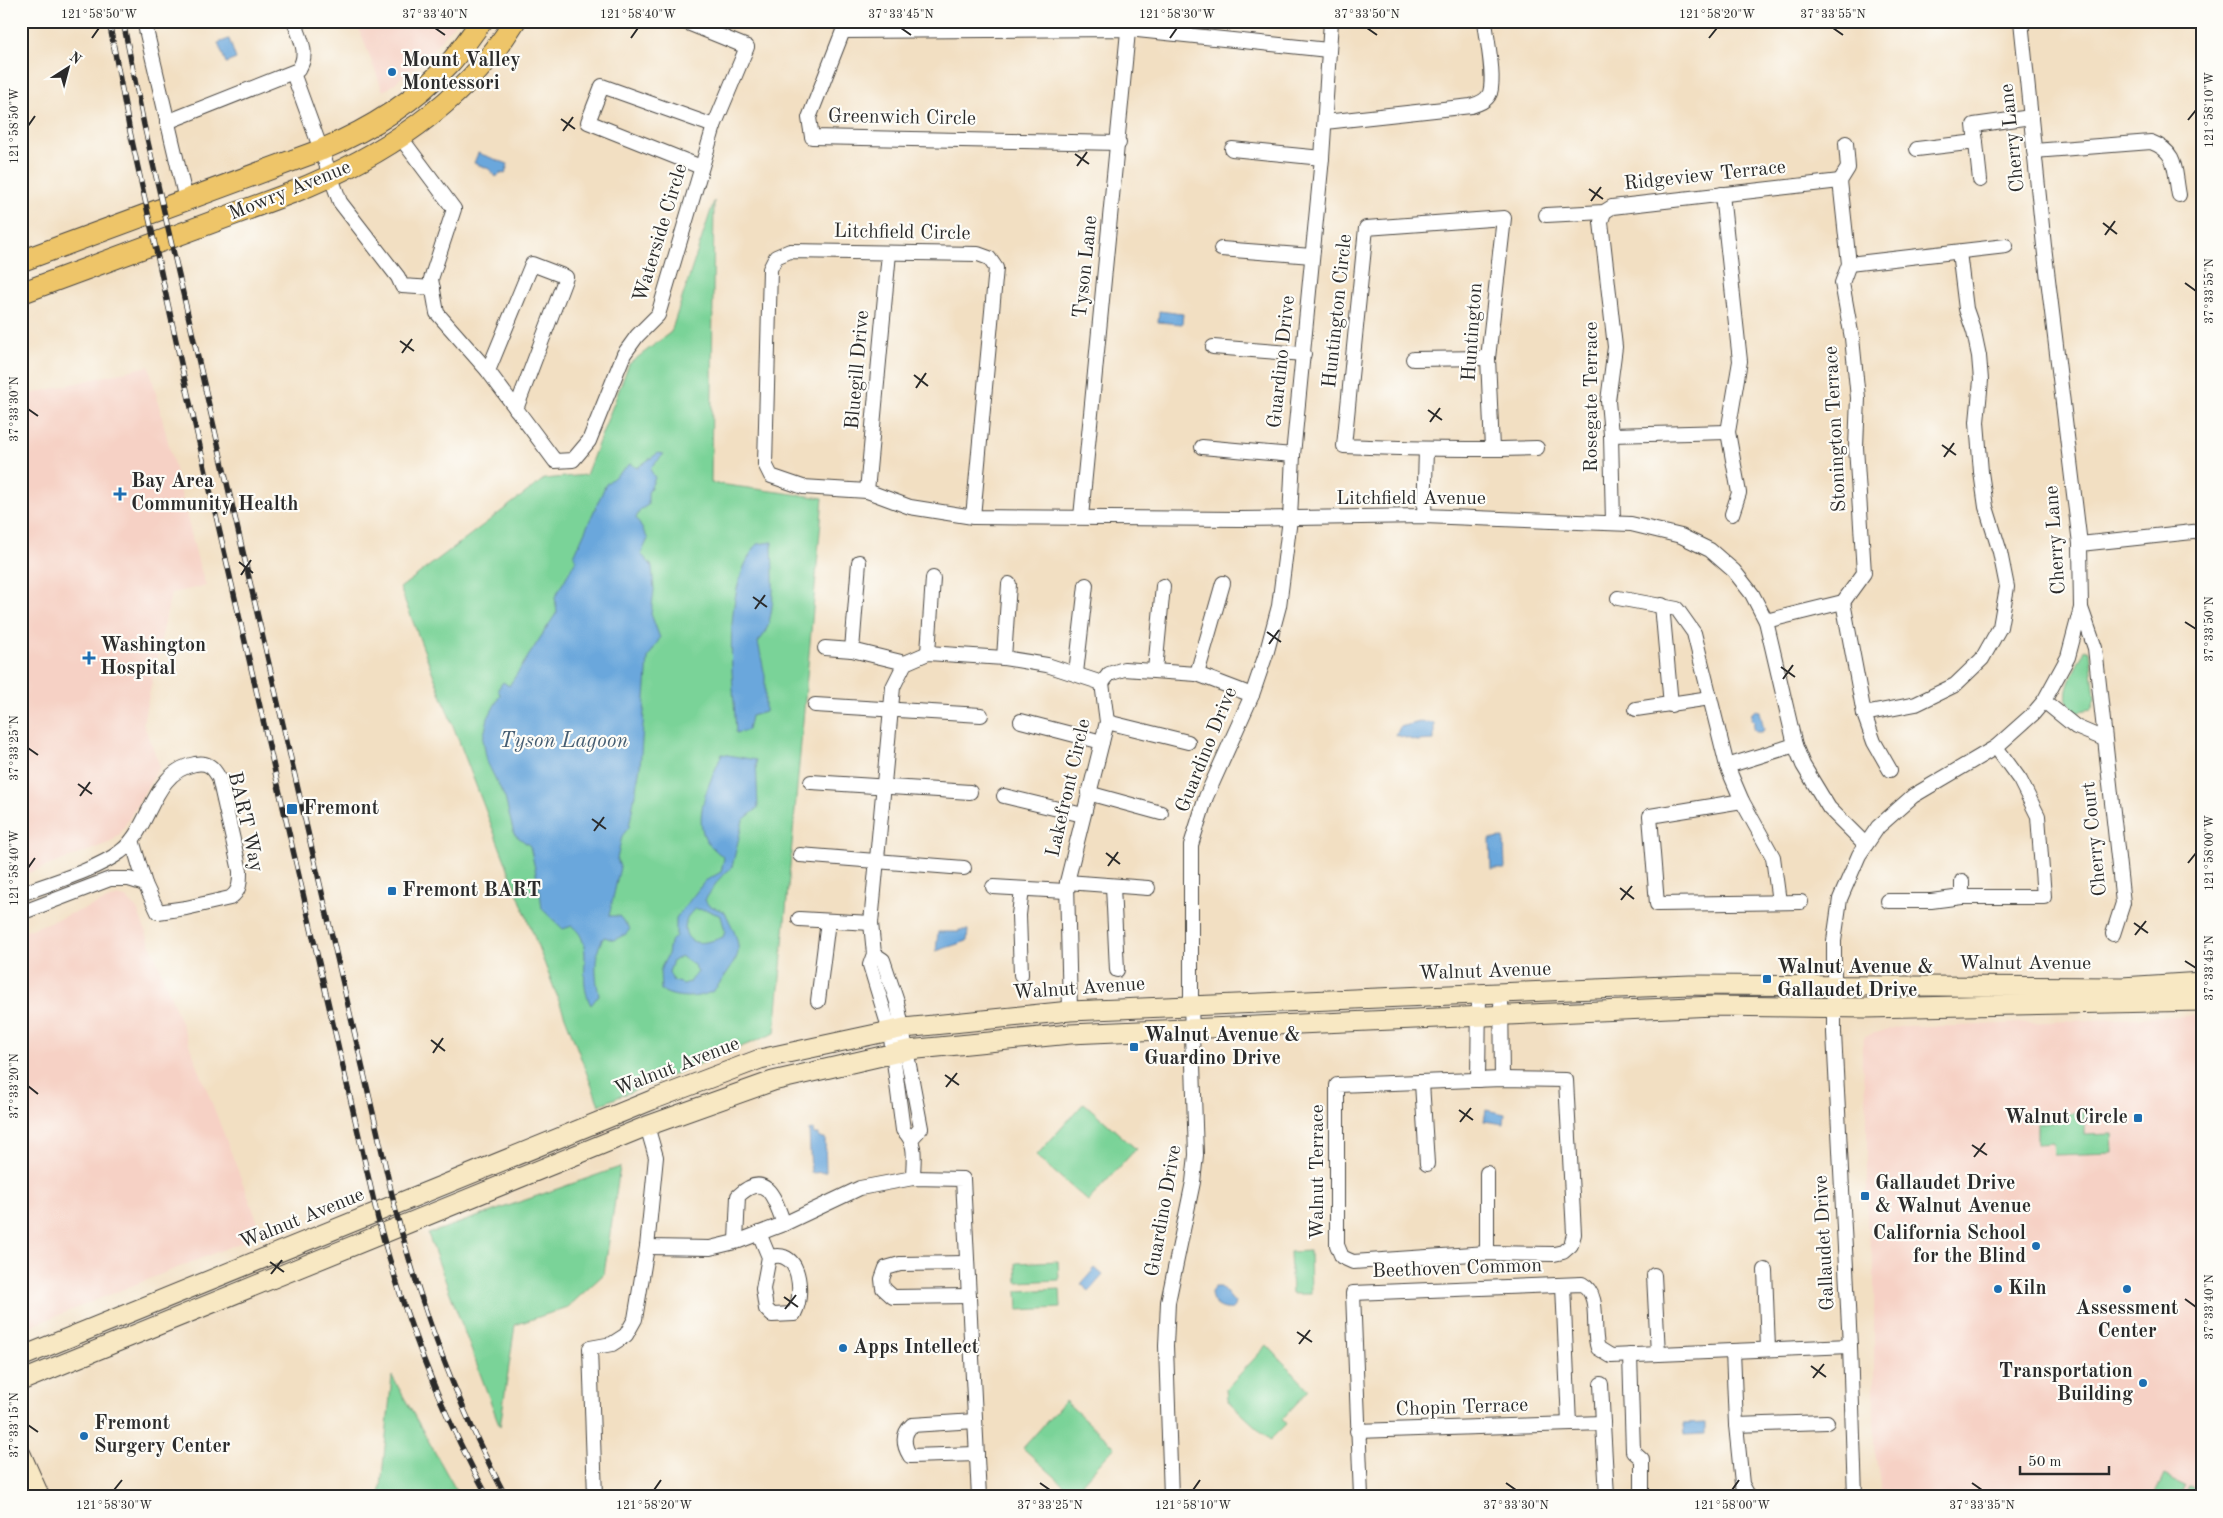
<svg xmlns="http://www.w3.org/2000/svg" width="2223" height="1518" font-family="'Old Standard TT',serif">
  <rect width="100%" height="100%" fill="#fdfcf7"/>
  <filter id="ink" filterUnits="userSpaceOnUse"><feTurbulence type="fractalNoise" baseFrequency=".02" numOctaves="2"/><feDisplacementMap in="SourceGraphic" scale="10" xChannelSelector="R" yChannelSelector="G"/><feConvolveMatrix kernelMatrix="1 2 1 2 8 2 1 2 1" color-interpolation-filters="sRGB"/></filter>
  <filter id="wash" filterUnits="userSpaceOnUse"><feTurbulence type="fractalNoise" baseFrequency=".0096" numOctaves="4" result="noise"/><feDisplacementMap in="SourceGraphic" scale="20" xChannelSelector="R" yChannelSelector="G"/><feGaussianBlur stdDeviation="1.12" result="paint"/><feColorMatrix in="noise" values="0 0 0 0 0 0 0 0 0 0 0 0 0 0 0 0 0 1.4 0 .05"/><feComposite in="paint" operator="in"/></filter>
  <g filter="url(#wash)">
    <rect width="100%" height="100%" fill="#f2dfc2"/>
    <g fill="#f6d1c5">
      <polygon points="356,21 457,21 428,55 389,88 383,91"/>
      <polygon points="149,366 198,561 206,586 171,593 143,723 160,766 120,834 111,842 21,876 21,396"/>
      <polygon points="118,896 128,899 137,909 259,1225 258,1231 252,1238 21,1330 21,933"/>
      <polygon points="2202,1015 2202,1497 1882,1497 1874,1447 1874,1268 1867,1225 1867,1115 1862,1064 1862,1046 1865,1036 1900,1026 1957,1026"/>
    </g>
    <g fill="#7ad398" stroke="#527f62">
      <polygon points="714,201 711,483 823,498 775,1033 599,1105 400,588 544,479 586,475 629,364 671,332"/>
      <path d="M2085,649L2090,651L2095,698L2091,709L2075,712L2071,710L2072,708C2056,695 2079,665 2085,649Z"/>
      <polygon points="1084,1103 1136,1149 1088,1201 1036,1156"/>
      <polygon points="2085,1112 2085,1135 2112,1134 2113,1153 2054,1155 2053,1143 2037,1144 2037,1123 2062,1122 2062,1113"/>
      <polygon points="620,1167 604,1274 568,1307 515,1325 500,1427 428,1234"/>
      <polygon points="1310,1251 1311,1294 1292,1294 1290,1252"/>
      <polygon points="1058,1261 1059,1280 1017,1282 1016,1263"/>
      <polygon points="1060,1289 1061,1308 1018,1310 1017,1291"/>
      <polygon points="1267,1345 1309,1390 1282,1419 1286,1424 1270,1440 1227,1400 1226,1389"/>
      <polygon points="392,1376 460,1497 380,1497"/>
      <polygon points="1065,1401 1115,1447 1073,1493 1023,1448"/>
      <polygon points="2164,1475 2185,1485 2179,1497 2154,1497"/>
      <polygon points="2189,1487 2202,1493 2202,1497 2184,1497"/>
    </g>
    <g fill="#6ba7dc" stroke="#4b6984" fill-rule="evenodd">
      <polygon points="229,39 236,59 226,63 218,43"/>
      <polygon points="478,153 508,164 505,174 501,173 496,177 489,169 474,163"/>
      <polygon points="1159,311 1183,314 1182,324 1158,322"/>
      <path d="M658,453L664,454L650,469L655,478L648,493V505L640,510L636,518L648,539L641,554L652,566L654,590L651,614L660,638L648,658L640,767L629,827L622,836L617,859L620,867L609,916H619L630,929L626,934L614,940L604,937C593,953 595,977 599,995L591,1005C575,977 597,945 572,926L563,929L542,909L540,891L530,846L514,834L505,798L487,762L483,739L488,718L500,695L498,689L503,682L509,686L557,612L555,597L576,560L574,556L606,484L630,464L637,468Z"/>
      <path d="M772,542C772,570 779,622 758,642L765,676V712L751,716L748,730L736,733C733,675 720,593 757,544Z"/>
      <polygon points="1755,710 1760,711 1764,730 1761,732 1756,732 1753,729 1754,722 1751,719 1752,713"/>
      <polygon points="1420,722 1434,723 1434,740 1416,741 1396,735 1400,727"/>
      <path d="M722,754L756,760L758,808L743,820L732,867L719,879L705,900L708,905L725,912C730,923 742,943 737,956C735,962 718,987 713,991C699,999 674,999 661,990L660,970L668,954L670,942L676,936V918L705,881L721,872L724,858C718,852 709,846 705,838C693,812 712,778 722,754ZM695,909L707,910L721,916L725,931L723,937C716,940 703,944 695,942C680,937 684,916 695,909ZM681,956L695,966L698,972L690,982L683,984L673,981L669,972L673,961Z"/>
      <polygon points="1504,838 1505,869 1491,869 1490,839"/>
      <polygon points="959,930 968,930 967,941 936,951 938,932 959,932"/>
      <polygon points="1486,1110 1505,1114 1504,1124 1484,1121"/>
      <polygon points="809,1130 813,1130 814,1134 819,1134 819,1138 825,1138 826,1172 811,1173"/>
      <polygon points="1095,1268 1103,1275 1089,1291 1081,1284"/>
      <path d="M1215,1287H1221C1224,1289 1232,1300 1235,1303L1233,1309C1221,1311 1211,1304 1211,1292Z"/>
      <polygon points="1705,1423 1705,1434 1684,1435 1683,1424"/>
    </g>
  </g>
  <g filter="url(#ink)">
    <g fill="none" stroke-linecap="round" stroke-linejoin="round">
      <g stroke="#494642" stroke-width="16">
        <g id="street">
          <polyline points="144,21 186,200"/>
          <polyline points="293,73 340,202 398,277 402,286 433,288"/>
          <path d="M167,122L298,70C310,54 300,38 294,21"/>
          <path d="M1325,122L1471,106C1478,104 1487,101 1490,93C1495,76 1487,40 1485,21"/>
          <polyline points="401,138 454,209 431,279 437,313 488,371 555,461 573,460 589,441 624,354 637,336 658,315 714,126 747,47 683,21"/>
          <polyline points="1119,143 812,137 809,118 843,31 1128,29 1328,50"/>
          <polyline points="1232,149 1322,158"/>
          <polyline points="1917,149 1976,142"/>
          <path d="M2034,151L2151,142C2178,152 2174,169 2179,195"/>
          <polyline points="701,167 588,122 602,86 714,126"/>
          <polyline points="1980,180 1974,125 2031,117"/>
          <polyline points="1722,194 1740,361 1728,432 1739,493 1732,514"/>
          <polyline points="1604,212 1601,222 1615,347 1608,401 1611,435 1613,523"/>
          <polyline points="1546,215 1604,212 1612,207 1840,181"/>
          <polyline points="1221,249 1312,256"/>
          <polyline points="1849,264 2006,246"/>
          <polyline points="1213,347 1304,354"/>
          <polyline points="1413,359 1488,358"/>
          <polyline points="488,371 532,264 566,277 516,409"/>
          <polyline points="1611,435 1728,432"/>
          <polyline points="1202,447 1293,455"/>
          <path d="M1492,449L1488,358L1504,218L1366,228L1344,446C1408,449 1472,450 1537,448"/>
          <polyline points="867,491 889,253"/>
          <polyline points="1424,516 1426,450"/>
          <polyline points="973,517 996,268 989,258 978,254 790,251 776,257 770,269 765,464 771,476 803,487 867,491 910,507 973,517 1240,519 1424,516 1631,524 1681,536 1710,550 1734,571 1752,594 1766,621 1795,745 1803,765 1829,808 1865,844"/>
          <polyline points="1081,517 1129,21"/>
          <polyline points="2080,544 2202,531"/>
          <polyline points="1618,598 1677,609 1694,633 1727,766 1742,801 1773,857 1779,902"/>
          <polyline points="1843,602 1864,714 1874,742 1890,770"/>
          <polyline points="1662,605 1671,705"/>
          <polyline points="2081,608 2095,648 2123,903 2113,934"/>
          <polyline points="1766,621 1843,602 1864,573 1856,447 1858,398 1852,338 1842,283 1849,264 1840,181 1848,168 1846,143"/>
          <polyline points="825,648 852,650 905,663"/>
          <polyline points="852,650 859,562"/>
          <polyline points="928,653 933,578"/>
          <polyline points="1004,658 1009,584"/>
          <polyline points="1155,670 1163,586"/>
          <polyline points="1076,673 1086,585"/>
          <polyline points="1197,674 1223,583"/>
          <polyline points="1102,683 1109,674 1124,669 1197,674 1252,695"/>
          <polyline points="2044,701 2076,727 2104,739"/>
          <polyline points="815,705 981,715"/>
          <polyline points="1636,709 1710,698"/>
          <polyline points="1864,714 1916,704 1955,685 1982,659 2000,627 2007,587 2000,552 1986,507 1981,472 1977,422 1981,380 1979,356 1974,332 1966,309 1959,252"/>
          <polyline points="1021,721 1102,742"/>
          <polyline points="1107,722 1188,742"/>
          <polyline points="1727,766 1795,745"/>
          <polyline points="811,782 970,792"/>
          <polyline points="1088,793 1161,813"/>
          <polyline points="1004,796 1083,815"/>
          <polyline points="1742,801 1650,816 1657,904 1801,902"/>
          <polyline points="132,840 145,884"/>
          <polyline points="800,855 964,868"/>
          <polyline points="1962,881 1962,897"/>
          <polyline points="1067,882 1148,888"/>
          <polyline points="1113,886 1117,970"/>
          <polyline points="993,887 1066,891"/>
          <path d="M21,894C50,883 96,870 120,852C151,830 151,772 195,764C208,762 213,767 219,778L240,871C240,883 240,891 230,898L186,908L158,912L145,884L129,879H110L21,913"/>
          <polyline points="1888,901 1931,901 1962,897 2044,897 2038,816 2020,780 1996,747"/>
          <polyline points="799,919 871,923"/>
          <polyline points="874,954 883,960 897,1002 921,1128 912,1138"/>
          <polyline points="1021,975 1019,915 1022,889"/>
          <polyline points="1501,994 1502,1079"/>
          <polyline points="818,1001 828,921"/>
          <polygon points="1502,1079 1566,1080 1574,1234 1571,1245 1563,1252 1554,1254 1487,1253 1353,1262 1342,1257 1337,1245 1337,1085"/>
          <polyline points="1478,1080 1479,995"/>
          <polyline points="1422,1083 1427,1164"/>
          <path d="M913,1178C913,1159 918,1144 903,1130L890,1031L870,965L874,954L871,923L893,687L905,663L928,653L1004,658L1047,665L1102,683L1107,722L1067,882L1070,1011"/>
          <path d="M759,1233L769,1257C774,1256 780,1255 784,1257C802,1264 802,1299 794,1314L772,1315L766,1309L763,1289L769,1257"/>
          <path d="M736,1241L738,1196C767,1169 775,1200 784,1224"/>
          <polyline points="647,1247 710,1248 739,1241 786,1223 860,1188 913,1178 963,1179 979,1497"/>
          <polyline points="1487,1253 1487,1173"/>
          <polyline points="967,1263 900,1264 886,1268 882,1279 883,1288 893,1297 969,1296"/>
          <polyline points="1765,1270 1768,1349"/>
          <polyline points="1654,1275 1658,1354"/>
          <polyline points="1563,1285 1569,1424"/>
          <polyline points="1733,1351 1736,1425 1742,1484 1749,1497"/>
          <polyline points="1630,1355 1633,1451 1642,1459 1642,1497"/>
          <polyline points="1601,1384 1603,1423"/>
          <path d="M975,1421L912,1425C902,1434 903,1445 910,1456L977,1454"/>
          <polyline points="1736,1425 1827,1422"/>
          <polyline points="1357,1431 1603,1423 1607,1497"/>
          <polyline points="595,1497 590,1348 612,1344 626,1335 635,1319 647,1247 656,1157 647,1126"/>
          <polyline points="1171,1497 1166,1346 1168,1302 1193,1182 1196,1155 1191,1004 1191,845 1206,797 1252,695 1267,651 1279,606 1290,519 1293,455 1322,158 1331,21"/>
          <path d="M1361,1497L1353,1293L1582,1284C1602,1295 1591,1329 1598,1348L1611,1356L1850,1346"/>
          <polyline points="1855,1497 1850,1346 1834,1033 1834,941 1840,899 1859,855 1878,827 1913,796 1996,747 2033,714 2044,701 2068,657 2081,608 2080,544 2044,246 2021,21"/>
        </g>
      </g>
      <g stroke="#494642" stroke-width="21">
        <g id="secondary">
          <polyline points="21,1357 652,1100 760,1059 904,1028 1070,1011 1690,985 2122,987 2202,982"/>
          <polyline points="21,1381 647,1126 773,1081 908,1050 1070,1034 1715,1006 1866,1008 2202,1001"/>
          <polyline points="21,1454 40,1497"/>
          <polyline points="21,1496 22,1497"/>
        </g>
      </g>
      <g stroke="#494642" stroke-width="23">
        <g id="primary">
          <path d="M21,261L321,150C369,130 414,102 449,64C461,51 471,35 482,21"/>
          <path d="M21,293L291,193C381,157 463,105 515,21"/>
        </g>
      </g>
      <use href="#street" stroke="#fff" stroke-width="14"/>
      <use href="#secondary" stroke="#f8e8c3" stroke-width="19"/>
      <use href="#primary" stroke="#eec569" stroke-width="21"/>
      <g stroke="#2b2b2b" stroke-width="5.5">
        <g id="rail">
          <path d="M109,21L129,127L184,377L378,1219C404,1316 439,1409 488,1497"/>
          <path d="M123,21L144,125L396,1212C422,1311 458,1406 506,1497"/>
        </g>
      </g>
      <use href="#rail" stroke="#fdfcf7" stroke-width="4" stroke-dasharray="11" stroke-linecap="butt"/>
    </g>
  </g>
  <path fill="none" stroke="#2b2b2b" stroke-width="2" d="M435,28L445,35M901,28L911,35M1367,28L1377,35M1833,28L1843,35M92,38L99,28M631,38L638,28M1170,38L1177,28M1709,38L1717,28M561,119L575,129M2188,120L2196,110M28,126L35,116M563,131L573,117M1075,154L1089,164M1077,166L1087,152M1589,189L1603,199M1591,201L1601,187M2103,223L2117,234M2105,235L2115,221M2185,283L2196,291M400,341L414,351M402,353L412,339M914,375L928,386M916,388L926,373M28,409L38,416M1428,410L1442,420M1430,422L1440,408M1942,445L1956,455M1944,457L1954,443M239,562L253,573M241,575L251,560M753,597L767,607M755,609L765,595M2185,622L2196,629M1267,632L1281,642M1269,644L1279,630M1781,667L1795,677M1783,679L1793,665M28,748L38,755M78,784L92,794M80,796L90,782M592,819L606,829M594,831L604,817M1106,853L1120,864M2188,863L2196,853M1108,866L1118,852M28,868L35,858M1620,888L1634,899M1621,900L1632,886M2134,923L2148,933M2135,935L2146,921M2185,961L2196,968M431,1040L445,1051M433,1053L443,1038M945,1075L959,1085M28,1086L38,1094M946,1087L957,1073M1459,1110L1473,1120M1460,1122L1471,1108M1972,1145L1987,1155M1974,1157L1985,1143M270,1262L284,1272M271,1274L282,1260M784,1297L798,1307M2185,1299L2196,1307M785,1309L796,1295M1297,1332L1312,1342M1299,1344L1310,1330M1811,1366L1826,1377M1813,1378L1824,1364M28,1425L38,1432M1040,1483L1050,1490M1506,1483L1516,1490M1972,1483L1982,1490M114,1490L122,1480M654,1490L661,1480M1193,1490L1200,1480M1732,1490L1739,1480"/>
  <g fill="#1f6fb2" stroke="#fdfcf7" stroke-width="2">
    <circle cx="392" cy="72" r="5"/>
    <path d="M117.5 486.5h5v5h5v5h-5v5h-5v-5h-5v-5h5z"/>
    <path d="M86.5 650.5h5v5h5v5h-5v5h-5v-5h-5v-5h5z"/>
    <rect x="286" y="803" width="12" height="12" rx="2.5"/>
    <rect x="387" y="886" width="10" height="10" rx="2.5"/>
    <rect x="1762" y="974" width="10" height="10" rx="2.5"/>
    <rect x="1129" y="1042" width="10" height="10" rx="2.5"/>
    <rect x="2133" y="1113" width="10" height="10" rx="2.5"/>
    <rect x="1860" y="1191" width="10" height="10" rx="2.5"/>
    <circle cx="2036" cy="1246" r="5"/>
    <circle cx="1998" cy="1289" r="5"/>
    <circle cx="2127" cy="1289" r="5"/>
    <circle cx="843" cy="1348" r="5"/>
    <circle cx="2143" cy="1383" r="5"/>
    <circle cx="84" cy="1436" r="5"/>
  </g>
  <g text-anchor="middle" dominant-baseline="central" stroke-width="4.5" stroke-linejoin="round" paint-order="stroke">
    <g font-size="20" font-weight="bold" fill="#2b2b2b" stroke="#fdfcf7" text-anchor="start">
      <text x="402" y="61">Mount Valley<tspan x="402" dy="23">Montessori</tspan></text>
      <text x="131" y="482">Bay Area<tspan x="131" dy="23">Community Health</tspan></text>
      <text x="100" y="646">Washington<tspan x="100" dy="23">Hospital</tspan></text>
      <text x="303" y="809">Fremont</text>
      <text x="402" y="891">Fremont BART</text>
      <text x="1777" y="968">Walnut Avenue &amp;<tspan x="1777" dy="23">Gallaudet Drive</tspan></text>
      <text x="1144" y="1036">Walnut Avenue &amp;<tspan x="1144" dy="23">Guardino Drive</tspan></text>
      <text x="2128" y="1118" text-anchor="end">Walnut Circle</text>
      <text x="1875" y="1184">Gallaudet Drive<tspan x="1875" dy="23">&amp; Walnut Avenue</tspan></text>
      <text x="2026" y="1234" text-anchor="end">California School<tspan x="2026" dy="23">for the Blind</tspan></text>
      <text x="2008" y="1289">Kiln</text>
      <text x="2127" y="1309" text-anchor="middle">Assessment<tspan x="2127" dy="23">Center</tspan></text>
      <text x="853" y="1348">Apps Intellect</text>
      <text x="2133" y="1372" text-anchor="end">Transportation<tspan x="2133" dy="23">Building</tspan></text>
      <text x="94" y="1424">Fremont<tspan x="94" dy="23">Surgery Center</tspan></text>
    </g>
    <g font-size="20" fill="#2b2b2b" stroke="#fdfcf7">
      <text transform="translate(902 118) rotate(1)">Greenwich Circle</text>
      <text transform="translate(2013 138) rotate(-96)">Cherry Lane</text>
      <text transform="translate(1705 176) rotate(-6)">Ridgeview Terrace</text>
      <text transform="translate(290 191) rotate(-22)">Mowry Avenue</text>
      <text transform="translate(661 233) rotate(-73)">Waterside Circle</text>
      <text transform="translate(902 233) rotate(1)">Litchfield Circle</text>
      <text transform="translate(1086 267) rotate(-84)">Tyson Lane</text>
      <text transform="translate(1338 311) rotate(-84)">Huntington Circle</text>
      <text transform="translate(1473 332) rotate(-86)">Huntington</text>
      <text transform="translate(1282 362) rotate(-84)">Guardino Drive</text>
      <text transform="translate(858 370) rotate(-85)">Bluegill Drive</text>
      <text transform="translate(1592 397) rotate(-90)">Rosegate Terrace</text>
      <text transform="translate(1836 429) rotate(-93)">Stonington Terrace</text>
      <text x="1411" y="499">Litchfield Avenue</text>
      <text transform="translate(2056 540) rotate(-94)">Cherry Lane</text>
      <text transform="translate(1207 750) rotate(-68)">Guardino Drive</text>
      <text transform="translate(1069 788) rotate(-77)">Lakefront Circle</text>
      <text transform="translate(245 822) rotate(77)">BART Way</text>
      <text transform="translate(2095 839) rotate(-96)">Cherry Court</text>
      <text x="2025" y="964">Walnut Avenue</text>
      <text transform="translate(1485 972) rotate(-2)">Walnut Avenue</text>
      <text transform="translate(1079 989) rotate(-4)">Walnut Avenue</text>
      <text transform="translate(677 1067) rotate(-21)">Walnut Avenue</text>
      <text transform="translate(1318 1172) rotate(-90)">Walnut Terrace</text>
      <text transform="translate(1164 1211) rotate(-80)">Guardino Drive</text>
      <text transform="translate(302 1219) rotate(-22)">Walnut Avenue</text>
      <text transform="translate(1825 1243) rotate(-93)">Gallaudet Drive</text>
      <text transform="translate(1457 1269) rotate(-2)">Beethoven Common</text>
      <text transform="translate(1462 1408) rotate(-2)">Chopin Terrace</text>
    </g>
    <g font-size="21" font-style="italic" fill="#455d72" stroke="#fdfcf7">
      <text x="564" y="741">Tyson Lagoon</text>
    </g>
  </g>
  <rect width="2223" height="1518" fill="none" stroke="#fdfcf7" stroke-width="55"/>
  <g transform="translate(68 68) rotate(36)" stroke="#fdfcf7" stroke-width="4" paint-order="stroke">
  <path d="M0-4L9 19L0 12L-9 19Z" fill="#2b2b2b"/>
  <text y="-8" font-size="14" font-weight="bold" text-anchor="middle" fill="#2b2b2b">N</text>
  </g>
  <path d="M2020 1466v8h89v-8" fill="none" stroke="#2b2b2b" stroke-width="2.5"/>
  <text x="2028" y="1466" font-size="15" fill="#2b2b2b" stroke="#fdfcf7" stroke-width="4" paint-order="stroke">50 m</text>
  <rect x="28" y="28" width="2168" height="1462" fill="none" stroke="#2b2b2b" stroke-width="2"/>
  <g font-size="12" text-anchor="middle" fill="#2b2b2b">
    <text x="99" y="18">121°58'50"W</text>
    <text x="435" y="18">37°33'40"N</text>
    <text x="638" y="18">121°58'40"W</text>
    <text x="901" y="18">37°33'45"N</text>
    <text x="1177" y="18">121°58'30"W</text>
    <text x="1367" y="18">37°33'50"N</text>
    <text x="1717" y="18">121°58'20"W</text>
    <text x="1833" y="18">37°33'55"N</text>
    <text transform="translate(2209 110) rotate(-90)" y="4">121°58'10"W</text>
    <text transform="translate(14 126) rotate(-90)" y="4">121°58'50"W</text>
    <text transform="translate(2209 291) rotate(-90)" y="4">37°33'55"N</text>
    <text transform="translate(14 409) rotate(-90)" y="4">37°33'30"N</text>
    <text transform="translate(2209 629) rotate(-90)" y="4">37°33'50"N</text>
    <text transform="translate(14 748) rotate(-90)" y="4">37°33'25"N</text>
    <text transform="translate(2209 853) rotate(-90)" y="4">121°58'00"W</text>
    <text transform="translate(14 868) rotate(-90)" y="4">121°58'40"W</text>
    <text transform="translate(2209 968) rotate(-90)" y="4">37°33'45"N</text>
    <text transform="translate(14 1086) rotate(-90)" y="4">37°33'20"N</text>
    <text transform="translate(2209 1307) rotate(-90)" y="4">37°33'40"N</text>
    <text transform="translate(14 1425) rotate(-90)" y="4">37°33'15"N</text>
    <text x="114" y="1509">121°58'30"W</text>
    <text x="654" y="1509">121°58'20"W</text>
    <text x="1050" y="1509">37°33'25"N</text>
    <text x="1193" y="1509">121°58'10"W</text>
    <text x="1516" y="1509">37°33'30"N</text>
    <text x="1732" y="1509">121°58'00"W</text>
    <text x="1982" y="1509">37°33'35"N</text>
  </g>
</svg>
